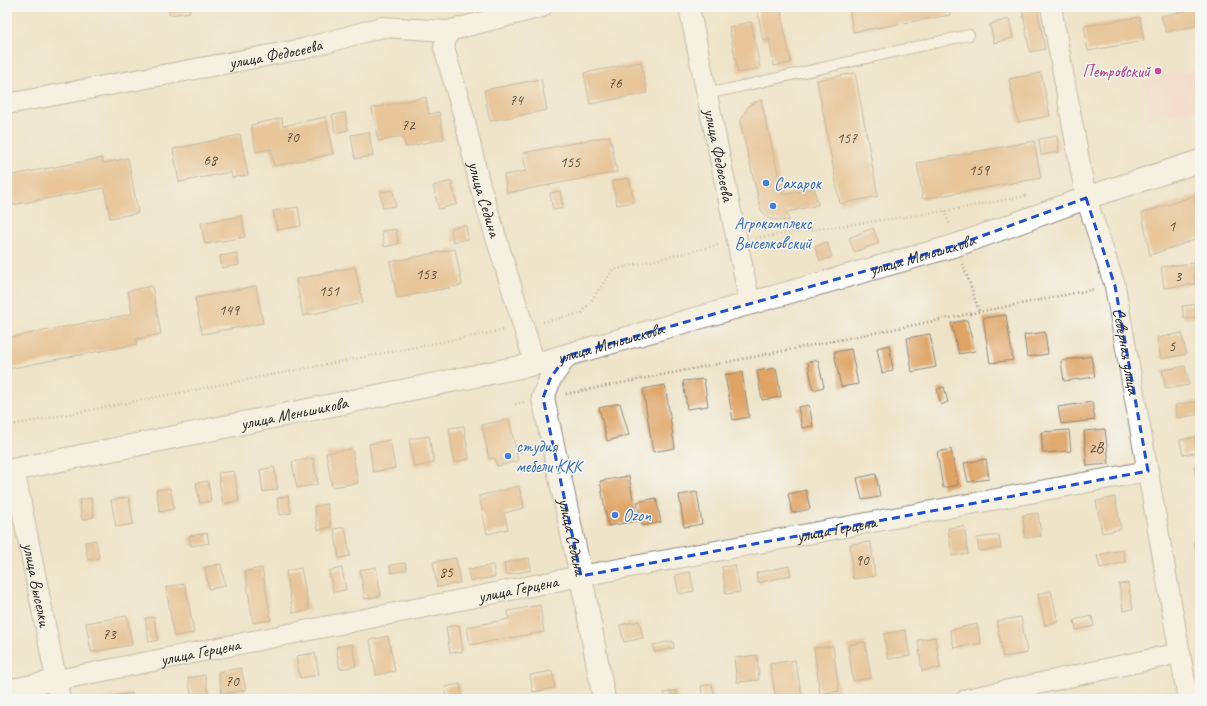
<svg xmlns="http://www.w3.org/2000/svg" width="1207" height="706" font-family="Caveat,sans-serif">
  <rect width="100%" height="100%" fill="#f6f6f2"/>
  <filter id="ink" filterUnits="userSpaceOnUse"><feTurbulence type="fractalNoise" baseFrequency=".025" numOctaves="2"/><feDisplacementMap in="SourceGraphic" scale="8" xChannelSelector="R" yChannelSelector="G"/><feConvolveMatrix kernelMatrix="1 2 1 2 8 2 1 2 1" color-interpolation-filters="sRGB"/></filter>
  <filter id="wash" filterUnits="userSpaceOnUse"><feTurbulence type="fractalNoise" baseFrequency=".012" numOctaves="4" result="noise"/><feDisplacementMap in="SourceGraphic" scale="16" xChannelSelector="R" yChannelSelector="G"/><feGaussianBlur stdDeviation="0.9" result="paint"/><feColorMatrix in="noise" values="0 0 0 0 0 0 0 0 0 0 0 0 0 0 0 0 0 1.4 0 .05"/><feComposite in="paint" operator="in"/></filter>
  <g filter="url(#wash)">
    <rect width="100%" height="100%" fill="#eee4c9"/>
    <polygon fill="#f7d1c9" points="1200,69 1200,109 1149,118 1142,80"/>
    <g id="blocks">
      <g fill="#dfa364">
        <polygon points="168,7 189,7 190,12 170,15"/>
        <polygon points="757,7 780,7 791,63 774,66 769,39 763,41"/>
        <polygon points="849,7 949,7 950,15 853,32"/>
        <polygon points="1022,7 1037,7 1045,49 1030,52"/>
        <polygon points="1200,8 1200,25 1166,32 1161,16"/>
        <polygon points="1140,17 1144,41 1088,51 1084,26"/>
        <polygon points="1009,19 1013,38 994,43 990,24"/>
        <polygon points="751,22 760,68 738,73 729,27"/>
        <polygon points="641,62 647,93 590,104 584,73"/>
        <polygon points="855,73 878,196 840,204 817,80"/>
        <polygon points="1041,73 1050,116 1018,122 1009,79"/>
        <polygon points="541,79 547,110 490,121 484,90"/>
        <polygon points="426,97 429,114 439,112 444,139 406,147 403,136 378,141 372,108"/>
        <polygon points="761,100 783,195 814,188 818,205 787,212 789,221 769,219 761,210 740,122 749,105"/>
        <polygon points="345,113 348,130 335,133 332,115"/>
        <polygon points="326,117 333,154 274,166 271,149 256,152 251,125 282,118 283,126"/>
        <polygon points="369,132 373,156 355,159 351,135"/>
        <polygon points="240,135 248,175 232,178 231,172 179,182 173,149"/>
        <polygon points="610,136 617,172 507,193 504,175 526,171 523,153"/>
        <polygon points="1057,136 1059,152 1041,155 1039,139"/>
        <polygon points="1034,141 1041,178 923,199 917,163"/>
        <polygon points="102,158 103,163 128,158 138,213 110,218 104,188 7,206 7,176"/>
        <polygon points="629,178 634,202 617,205 612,181"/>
        <polygon points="451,181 457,204 439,209 433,186"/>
        <polygon points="393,190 396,206 383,208 380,192"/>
        <polygon points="560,191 563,208 553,210 550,193"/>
        <polygon points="1200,194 1200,238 1150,255 1142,213"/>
        <polygon points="298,207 301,226 277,230 273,211"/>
        <polygon points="242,216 245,237 205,244 201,223"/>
        <polygon points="466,225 468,239 453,242 451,228"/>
        <polygon points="873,228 879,243 854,252 849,238"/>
        <polygon points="396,229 398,244 384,247 382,231"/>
        <polygon points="827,242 832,257 820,261 815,247"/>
        <polygon points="455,249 462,285 397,298 390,262"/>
        <polygon points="237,253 239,265 222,268 220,256"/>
        <polygon points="1193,263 1195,284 1164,288 1161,267"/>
        <polygon points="355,267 363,303 303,316 296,279"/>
        <polygon points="152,286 161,334 136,339 137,344 7,369 7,338 132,314 128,291"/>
        <polygon points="256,286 263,323 202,334 195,298"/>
        <polygon points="1200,304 1200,317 1184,319 1182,306"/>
        <polygon points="1006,315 1013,360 990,363 983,318"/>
        <polygon points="967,320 975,351 959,354 951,323"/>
        <polygon points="1045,332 1048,354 1027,357 1024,335"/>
        <polygon points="1182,333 1186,354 1161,359 1157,338"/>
        <polygon points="930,334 936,367 912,372 907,338"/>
        <polygon points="889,345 893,370 882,373 877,348"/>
        <polygon points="851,349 858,384 841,387 834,352"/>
        <polygon points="1091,356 1095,377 1064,381 1061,361"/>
        <polygon points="818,360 824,387 813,390 808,362"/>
        <polygon points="1185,366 1189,385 1166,389 1162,370"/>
        <polygon points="776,368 781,397 762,400 757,371"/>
        <polygon points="742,372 749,417 733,420 725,375"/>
        <polygon points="704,379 708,406 687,409 683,381"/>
        <polygon points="665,385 675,448 653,452 643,389"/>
        <polygon points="944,387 948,402 941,405 937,389"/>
        <polygon points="1200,401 1200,414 1177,418 1175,405"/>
        <polygon points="1092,402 1095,420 1061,424 1058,407"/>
        <polygon points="620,403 629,435 607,441 599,408"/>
        <polygon points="809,405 813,426 802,428 798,407"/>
        <polygon points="509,419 518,461 497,466 495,458 489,459 482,425"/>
        <polygon points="464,426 469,459 454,462 449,428"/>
        <polygon points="1105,429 1109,464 1087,466 1084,431"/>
        <polygon points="1069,430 1071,451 1043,453 1041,432"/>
        <polygon points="429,436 434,463 414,467 409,439"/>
        <polygon points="1200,436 1200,452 1183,455 1180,440"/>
        <polygon points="390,440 395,468 373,472 369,444"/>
        <polygon points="352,449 358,483 332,487 326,453"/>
        <polygon points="951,449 958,485 943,488 937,452"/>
        <polygon points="313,458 318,484 297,488 292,462"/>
        <polygon points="986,459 989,479 968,482 964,463"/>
        <polygon points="1194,466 1200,466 1200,477 1196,478"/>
        <polygon points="274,467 278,489 263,492 260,470"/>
        <polygon points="234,471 239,501 223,504 218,473"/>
        <polygon points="876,474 880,497 862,500 857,478"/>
        <polygon points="629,476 637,521 608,526 600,481"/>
        <polygon points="208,481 211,501 200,503 196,483"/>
        <polygon points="519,486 524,508 504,513 508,529 487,534 479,496"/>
        <polygon points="170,488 174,509 160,512 156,490"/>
        <polygon points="806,490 810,509 792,513 788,494"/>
        <polygon points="697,492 702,524 684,527 679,495"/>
        <polygon points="288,496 291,513 280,515 277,498"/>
        <polygon points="129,497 133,524 116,527 111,500"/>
        <polygon points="1115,497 1121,529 1102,533 1096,501"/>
        <polygon points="91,498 94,517 82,520 79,500"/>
        <polygon points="656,498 661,522 642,526 637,502"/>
        <polygon points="327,504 331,527 318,530 314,506"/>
        <polygon points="1038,513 1041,536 1025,538 1023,515"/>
        <polygon points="964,526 968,554 952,556 948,528"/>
        <polygon points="345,527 350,556 339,558 334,529"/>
        <polygon points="207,533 209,543 191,546 189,536"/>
        <polygon points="999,535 1001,548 979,551 977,538"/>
        <polygon points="96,540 99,558 88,560 85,542"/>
        <polygon points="1200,541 1200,553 1196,554 1194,542"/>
        <polygon points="871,542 875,576 853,579 850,544"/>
        <polygon points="1123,550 1125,562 1100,568 1097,555"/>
        <polygon points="456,558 460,583 437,587 433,562"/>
        <polygon points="529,558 531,570 506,575 504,563"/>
        <polygon points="405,563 407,570 391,573 390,565"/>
        <polygon points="221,564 225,586 209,589 205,567"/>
        <polygon points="493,565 495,577 470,581 468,570"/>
        <polygon points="735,565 740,592 726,594 722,567"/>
        <polygon points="789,566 791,575 758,583 756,573"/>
        <polygon points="376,567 381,596 365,599 360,570"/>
        <polygon points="262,568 271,620 253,623 245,571"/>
        <polygon points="301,568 309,610 293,613 286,571"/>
        <polygon points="342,568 346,590 333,592 329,571"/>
        <polygon points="690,572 694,591 679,594 675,575"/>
        <polygon points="1128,583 1133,609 1123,611 1119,584"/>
        <polygon points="185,584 194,633 174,636 166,587"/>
        <polygon points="1051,591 1058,622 1045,625 1038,594"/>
        <polygon points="540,605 544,632 470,645 467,627 509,619 508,611"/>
        <polygon points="127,616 132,645 91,652 86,623"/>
        <polygon points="1092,616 1094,626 1076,630 1074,620"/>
        <polygon points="154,617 158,640 149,642 145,618"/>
        <polygon points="1021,617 1027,653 1003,657 997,621"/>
        <polygon points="639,621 643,638 624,642 620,625"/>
        <polygon points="977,624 981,643 954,648 950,630"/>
        <polygon points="459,625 463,651 450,653 446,627"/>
        <polygon points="905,630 910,656 888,659 884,634"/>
        <polygon points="388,636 395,671 376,675 370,640"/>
        <polygon points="935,637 940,668 922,671 918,640"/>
        <polygon points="673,641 674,648 655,652 653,645"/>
        <polygon points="865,642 871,678 853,681 848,645"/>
        <polygon points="352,644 356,666 340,669 336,647"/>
        <polygon points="833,646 839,691 820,694 814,648"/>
        <polygon points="315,653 319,675 300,678 296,656"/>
        <polygon points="757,655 759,680 737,682 734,658"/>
        <polygon points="795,660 802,696 776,699 770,664"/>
        <polygon points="241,668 246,690 222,694 218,672"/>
        <polygon points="552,671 555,688 533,692 530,675"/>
        <polygon points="205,675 209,696 192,699 188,678"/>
        <polygon points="460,684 462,696 447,698 445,687"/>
        <polygon points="712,684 715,699 703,699 701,686"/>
        <polygon points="676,690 678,699 666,699 664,693"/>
        <polygon points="132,693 133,699 104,699 103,698"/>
      </g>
    </g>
  </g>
  <g filter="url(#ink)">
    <use href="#blocks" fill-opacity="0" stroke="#8c887a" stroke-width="1"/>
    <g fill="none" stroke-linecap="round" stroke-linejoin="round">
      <g stroke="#8c887a" stroke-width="12">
        <polyline id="lane" points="707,94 969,35"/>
      </g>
      <g stroke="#8c887a" stroke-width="22">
        <g id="street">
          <path id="s1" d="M689,7L750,304"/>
          <path id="s2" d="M1051,7L1086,198L1115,286L1188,699"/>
          <path id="s3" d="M448,31L444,48L464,117L479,182L535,364"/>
          <path id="s4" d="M7,104L303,49L382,27L448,31L542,7"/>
          <path id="s5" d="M14,469L60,699"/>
          <path id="s6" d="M7,690L581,576L1148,471"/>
          <polyline points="967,699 1180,653"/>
        </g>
      </g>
      <g stroke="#8c887a" stroke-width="24">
        <g id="secondary">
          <path id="s7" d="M566,356L550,379L543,398L581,576L604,699"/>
          <path id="s8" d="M7,471L535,364L957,245L1086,198L1200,161"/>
        </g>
      </g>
      <g stroke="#8c887a" stroke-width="2.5" stroke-dasharray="1 3" stroke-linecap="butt">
        <polyline points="945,211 950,226"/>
        <polyline points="756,238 945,211 1026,196"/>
        <polyline points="963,264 979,311"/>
        <polyline points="543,322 582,313 613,270 718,245"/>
        <polyline points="566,394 1095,289"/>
        <polyline points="515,404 524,402"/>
        <polyline points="7,426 504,330"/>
      </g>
      <use href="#lane" stroke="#fff" stroke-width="10"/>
      <use href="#street" stroke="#fff" stroke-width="20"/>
      <use href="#secondary" stroke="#fff" stroke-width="22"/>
    </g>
  </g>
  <path d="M0 0H1207V706H0ZM1086,198L1115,286L1148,471L581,576L543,398L550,379L566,356L957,245Z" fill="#eee4c9" fill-opacity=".55" fill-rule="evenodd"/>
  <path fill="none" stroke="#1d4ed8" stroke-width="3" stroke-dasharray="8 5" stroke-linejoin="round" d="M1086,198L1115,286L1148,471L581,576L543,398L550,379L566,356L957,245Z"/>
  <circle fill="#d1479c" stroke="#f6f6f2" stroke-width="1.5" cx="1158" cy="71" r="4"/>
  <g fill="#3f7fe0" stroke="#f6f6f2" stroke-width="1.5">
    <circle cx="766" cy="183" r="4"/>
    <circle cx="773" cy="206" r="4"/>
    <circle cx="508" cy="456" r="4"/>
    <circle cx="615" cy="515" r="4"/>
  </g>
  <g text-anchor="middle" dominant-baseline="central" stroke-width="3" stroke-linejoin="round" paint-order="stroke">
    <g font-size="15" fill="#584939">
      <text x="615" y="83">76</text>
      <text x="516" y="100">74</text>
      <text x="408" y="125">72</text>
      <text x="292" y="137">70</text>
      <text x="847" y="138">157</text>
      <text x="210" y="160">68</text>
      <text x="570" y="162">155</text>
      <text x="979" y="170">159</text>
      <text x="1172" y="226">1</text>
      <text x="426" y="274">153</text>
      <text x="1178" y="276">3</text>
      <text x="329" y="291">151</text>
      <text x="229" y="310">149</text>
      <text x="1172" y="346">5</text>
      <text x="1096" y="448">2В</text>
      <text x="862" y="560">90</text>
      <text x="446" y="572">85</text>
      <text x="109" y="634">73</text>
      <text x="232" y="681">70</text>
    </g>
    <g font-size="17" fill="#2b2b2b" stroke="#f6f6f2">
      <text stroke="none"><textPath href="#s4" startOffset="273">улица Федосеева</textPath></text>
      <text stroke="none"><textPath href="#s1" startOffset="151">улица Федосеева</textPath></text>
      <text stroke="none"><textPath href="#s3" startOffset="174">улица Седина</textPath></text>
      <text stroke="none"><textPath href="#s8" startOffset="941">улица Меньшикова</textPath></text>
      <text stroke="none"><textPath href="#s8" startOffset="617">улица Меньшикова</textPath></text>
      <text stroke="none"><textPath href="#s2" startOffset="353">Северная улица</textPath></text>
      <text stroke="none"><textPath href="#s8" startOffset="293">улица Меньшикова</textPath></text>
      <text stroke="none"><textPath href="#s6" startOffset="845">улица Герцена</textPath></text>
      <text stroke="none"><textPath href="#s7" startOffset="190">улица Седина</textPath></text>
      <text stroke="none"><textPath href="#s5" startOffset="118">улица Выселки</textPath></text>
      <text stroke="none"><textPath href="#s6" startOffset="521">улица Герцена</textPath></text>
      <text stroke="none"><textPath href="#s6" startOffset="197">улица Герцена</textPath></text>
    </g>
    <g font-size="17" fill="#b23c85" stroke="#f6f6f2" text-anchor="end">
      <text x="1150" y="71">Петровский</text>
    </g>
    <g font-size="17" fill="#366cbe" stroke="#f6f6f2" text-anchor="start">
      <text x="774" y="183">Сахарок</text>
      <text x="773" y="223" text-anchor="middle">Агрокомплекс<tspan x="773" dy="20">Выселковский</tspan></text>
      <text x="516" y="446">студия<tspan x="516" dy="20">мебели ККК</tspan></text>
      <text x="623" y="515">Ozon</text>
    </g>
  </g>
  <rect width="1207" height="706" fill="none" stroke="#f6f6f2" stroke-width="24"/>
</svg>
